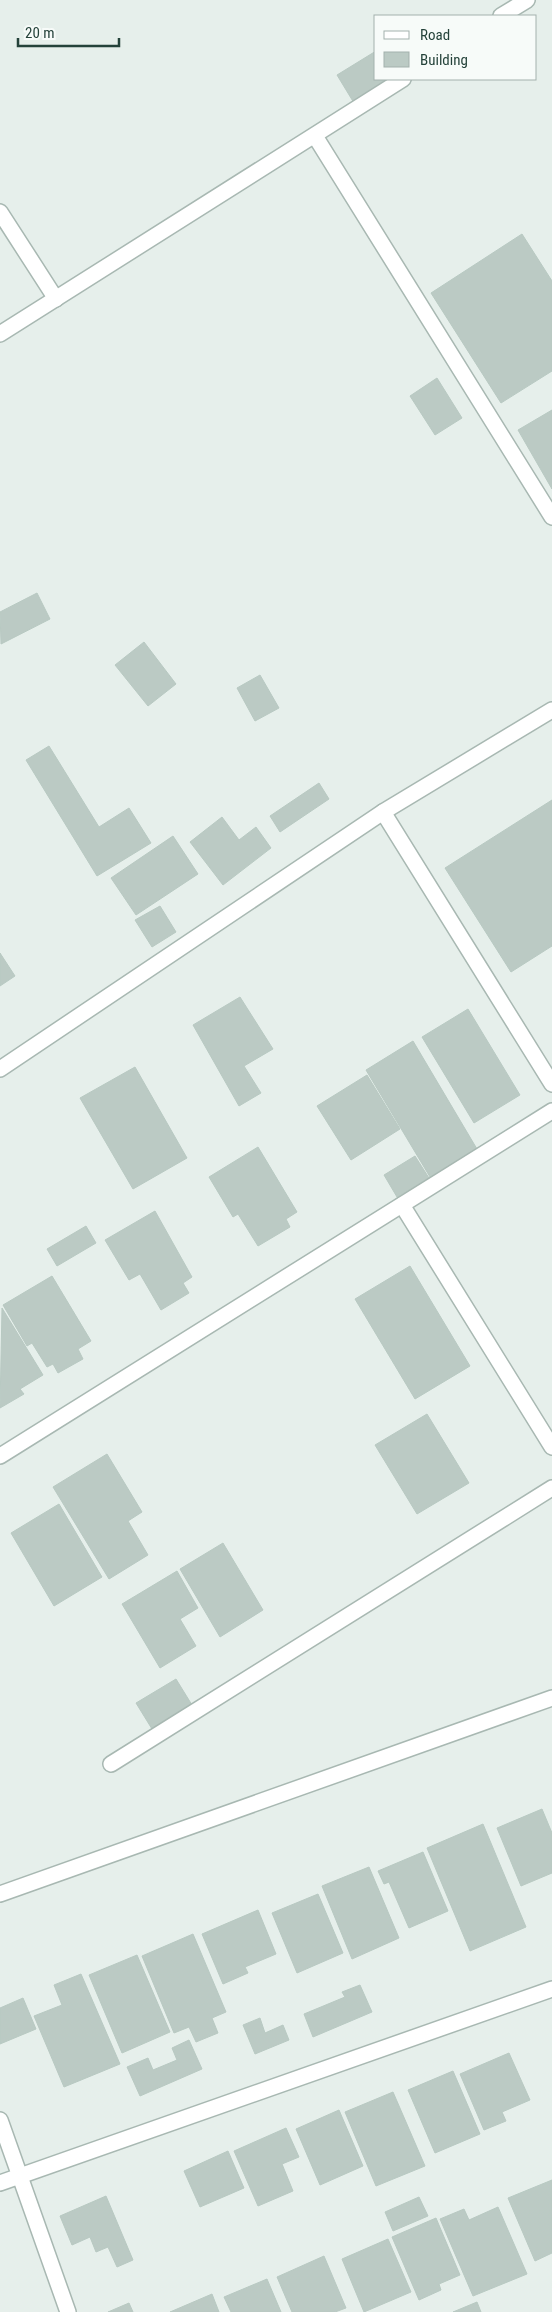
<svg xmlns="http://www.w3.org/2000/svg" width="552" height="2312" font-family="'Roboto Condensed',sans-serif">
  <rect width="100%" height="100%" fill="#e6efeb"/>
  <g fill="#bbcac4" stroke="#b8c9c2">
    <polygon points="376,51 376,79 393,79 354,103 337,75"/>
    <polygon points="522,234 552,281 552,371 501,403 431,293"/>
    <polygon points="437,378 462,418 435,435 410,396"/>
    <polygon points="552,410 552,489 518,430"/>
    <polygon points="37,593 50,619 1,644 0,612"/>
    <polygon points="144,642 176,684 148,706 115,665"/>
    <polygon points="260,675 279,708 255,721 237,688"/>
    <polygon points="49,746 99,827 129,808 151,843 97,876 26,760"/>
    <polygon points="319,783 329,799 280,832 270,816"/>
    <polygon points="552,800 552,946 511,972 445,868"/>
    <polygon points="222,817 239,840 256,827 271,848 223,885 190,842"/>
    <polygon points="173,836 198,874 136,915 111,878"/>
    <polygon points="160,906 176,932 152,947 135,920"/>
    <polygon points="0,953 15,976 0,986"/>
    <polygon points="240,997 273,1049 244,1066 261,1093 239,1106 193,1025"/>
    <polygon points="468,1009 520,1095 474,1123 422,1037"/>
    <polygon points="413,1041 477,1149 430,1177 366,1070"/>
    <polygon points="135,1067 187,1158 133,1189 80,1098"/>
    <polygon points="367,1075 400,1129 351,1160 317,1106"/>
    <polygon points="258,1147 297,1212 286,1219 290,1227 258,1246 238,1214 233,1217 209,1177"/>
    <polygon points="415,1156 429,1178 397,1197 384,1175"/>
    <polygon points="155,1211 192,1277 183,1283 189,1293 161,1310 140,1274 129,1280 105,1240"/>
    <polygon points="86,1226 96,1243 57,1266 47,1249"/>
    <polygon points="410,1266 470,1366 415,1399 355,1299"/>
    <polygon points="52,1276 91,1341 78,1349 83,1359 58,1373 53,1364 47,1367 32,1343 27,1346 3,1305"/>
    <polygon points="2,1308 43,1375 20,1389 24,1394 0,1408"/>
    <polygon points="427,1414 469,1483 417,1514 375,1445"/>
    <polygon points="107,1454 142,1512 128,1521 148,1555 109,1579 53,1487"/>
    <polygon points="59,1504 102,1577 54,1606 11,1533"/>
    <polygon points="223,1543 263,1610 220,1637 180,1569"/>
    <polygon points="177,1571 198,1608 180,1619 196,1646 160,1668 122,1604"/>
    <polygon points="176,1679 192,1705 152,1729 136,1703"/>
    <polygon points="542,1809 552,1833 552,1873 521,1886 497,1828"/>
    <polygon points="483,1824 526,1927 470,1951 427,1848"/>
    <polygon points="423,1852 448,1911 409,1928 389,1882 384,1884 378,1871"/>
    <polygon points="369,1867 399,1938 352,1959 322,1886"/>
    <polygon points="318,1894 343,1953 297,1973 272,1913"/>
    <polygon points="258,1910 276,1954 245,1967 248,1973 223,1984 202,1934"/>
    <polygon points="193,1934 226,2012 212,2018 218,2033 196,2042 189,2027 174,2033 142,1956"/>
    <polygon points="137,1955 170,2032 122,2053 89,1975"/>
    <polygon points="81,1974 120,2064 64,2087 34,2016 62,2005 54,1985"/>
    <polygon points="360,1985 372,2012 313,2037 304,2014 345,1997 342,1992"/>
    <polygon points="23,1998 36,2029 0,2044 0,2008"/>
    <polygon points="260,2018 265,2033 283,2025 289,2040 255,2054 243,2025"/>
    <polygon points="189,2040 202,2069 140,2096 127,2067 148,2058 153,2070 177,2060 172,2048"/>
    <polygon points="509,2053 530,2100 502,2112 506,2121 484,2130 460,2074"/>
    <polygon points="453,2071 480,2134 435,2153 408,2090"/>
    <polygon points="393,2092 425,2166 376,2186 345,2112"/>
    <polygon points="339,2110 363,2166 320,2185 296,2129"/>
    <polygon points="286,2128 299,2157 282,2164 293,2191 258,2206 234,2151"/>
    <polygon points="228,2151 244,2188 200,2207 184,2171"/>
    <polygon points="552,2180 552,2253 535,2261 508,2198"/>
    <polygon points="106,2196 133,2260 117,2267 108,2247 96,2252 90,2237 72,2245 60,2216"/>
    <polygon points="419,2197 428,2216 393,2231 385,2212"/>
    <polygon points="498,2207 527,2274 473,2296 440,2219 464,2209 469,2220"/>
    <polygon points="436,2218 460,2275 439,2284 441,2290 419,2300 392,2237"/>
    <polygon points="388,2239 411,2292 364,2312 342,2259"/>
    <polygon points="324,2256 346,2308 335,2312 292,2312 277,2277"/>
    <polygon points="267,2279 281,2312 231,2312 224,2297"/>
    <polygon points="212,2294 219,2312 170,2312"/>
    <polygon points="477,2302 481,2312 453,2312"/>
    <polygon points="129,2303 133,2312 108,2312"/>
  </g>
  <g fill="none" stroke-linecap="round" stroke-linejoin="round">
    <g stroke="#a8b8b2" stroke-width="18">
      <g id="minor">
        <polyline points="501,16 527,0"/>
        <polyline points="315,136 552,517"/>
        <polyline points="0,212 56,299"/>
        <polyline points="0,334 403,79"/>
        <polyline points="383,812 552,1084"/>
        <polyline points="0,1069 383,812 552,710"/>
        <polyline points="402,1205 552,1447"/>
        <polyline points="0,1456 552,1111"/>
        <polyline points="111,1764 552,1488"/>
        <polyline points="0,1894 552,1698"/>
        <polyline points="0,2120 68,2312"/>
        <polyline points="0,2183 552,1989"/>
      </g>
    </g>
    <use href="#minor" stroke="#fff" stroke-width="15"/>
  </g>
  <rect x="374" y="15" width="162" height="65" fill="#f7fbf9" stroke="#a3b1ad"/>
  <rect x="384" y="31" width="25" height="8" fill="#ffffff" stroke="#a3b1ad"/>
  <text x="420" y="40" font-size="15" fill="#24423a">Road</text>
  <rect x="384" y="52" width="25" height="15" fill="#bbcac4" stroke="#a3b1ad"/>
  <text x="420" y="65" font-size="15" fill="#24423a">Building</text>
  <path d="M18 38v8h101v-8" fill="none" stroke="#24423a" stroke-width="2.5"/>
  <text x="25" y="38" font-size="15" fill="#24423a" stroke="#f7fbf9" stroke-width="4" paint-order="stroke">20 m</text>
</svg>
